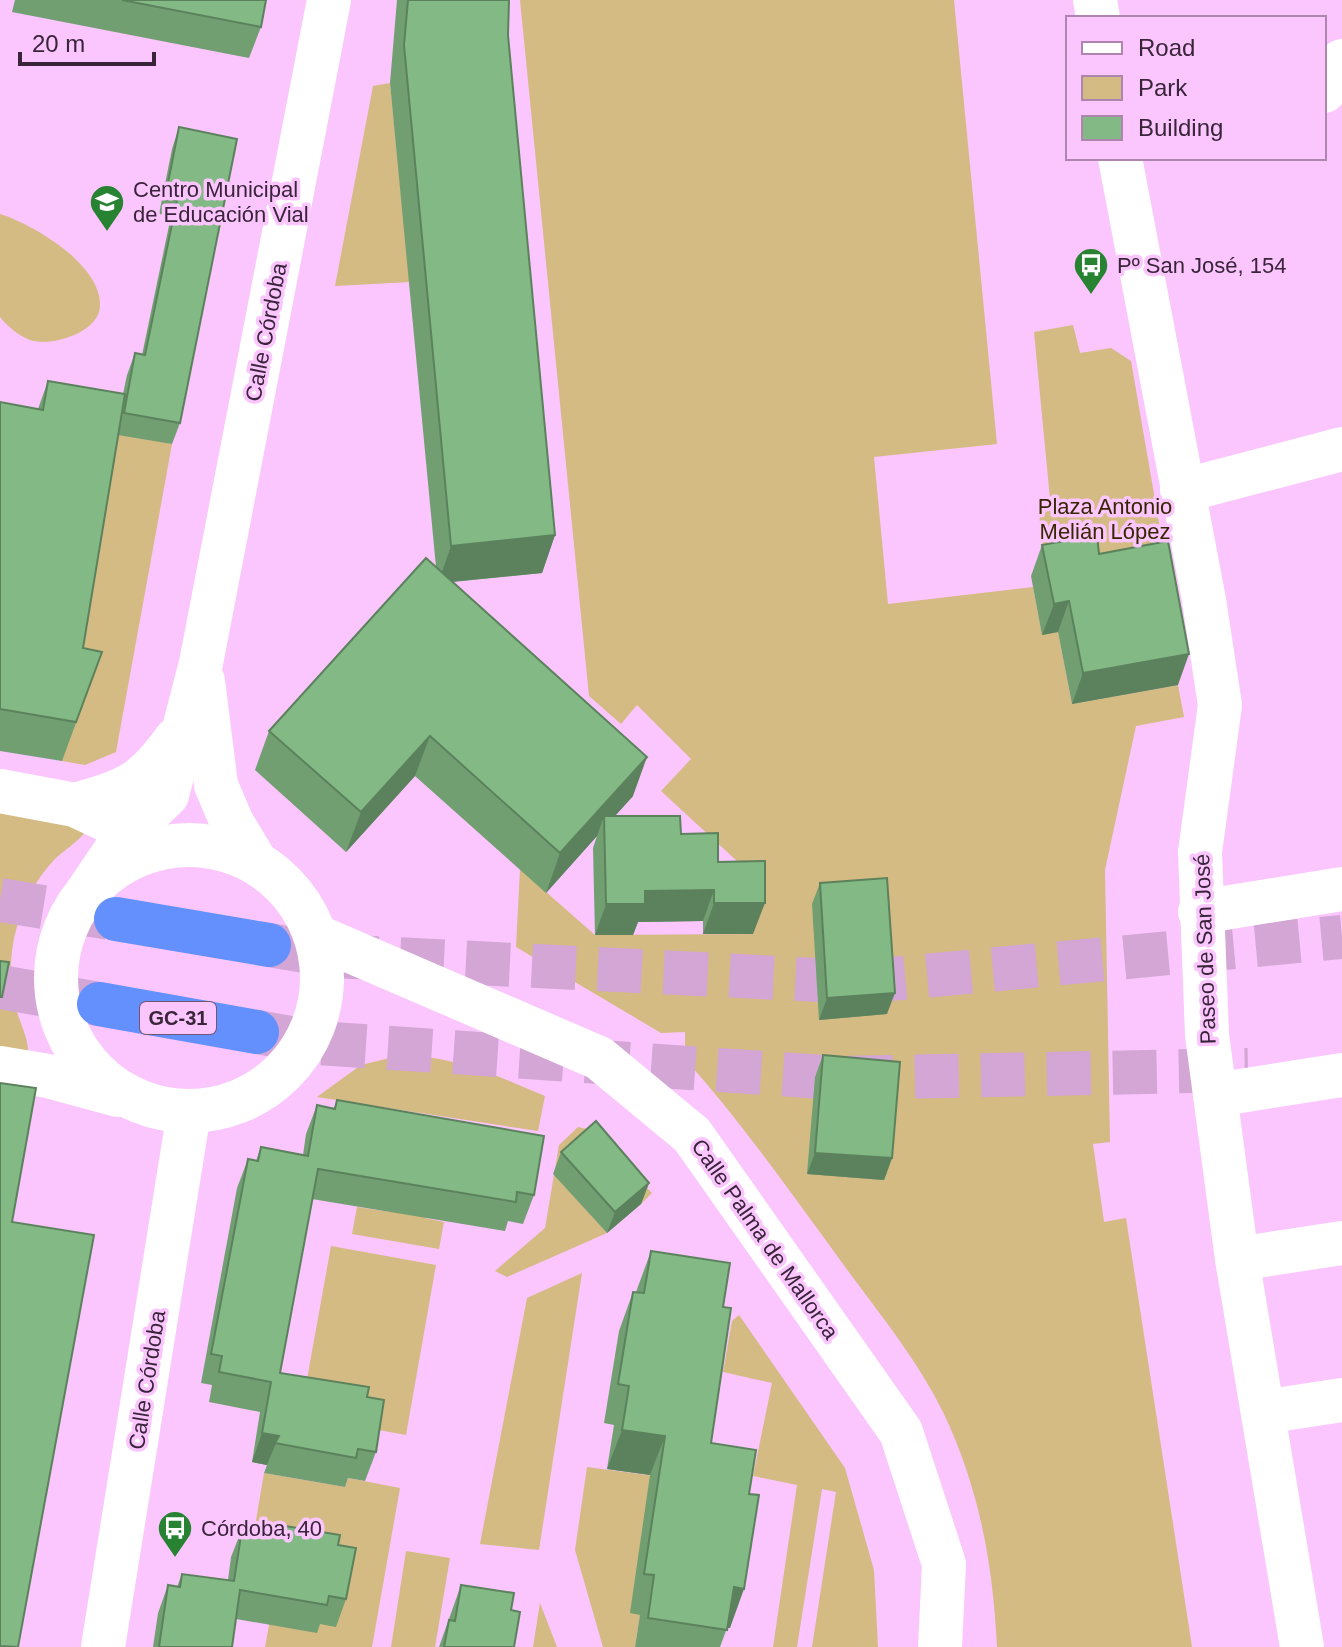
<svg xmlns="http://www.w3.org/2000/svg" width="1342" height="1647" font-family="Arial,sans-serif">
  <rect width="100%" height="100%" fill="#fbc6fd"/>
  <g fill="#d4ba83">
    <path d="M520,0H954L997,444L874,457L888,604L1033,587L1042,634L1058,632L1072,704L1178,685L1184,717L1136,726L1105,870L1110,1142L1093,1144L1104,1222L1126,1218L1192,1647H997C993,1564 979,1487 943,1412C914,1353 868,1300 830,1246C783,1182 738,1118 685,1059V1032L661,1033L516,947L520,869L595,935L753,934L765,887L661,791L691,759L637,705L621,724L589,696Z"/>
    <polygon points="390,83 410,282 335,286 373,86"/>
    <path d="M0,214C33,224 102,265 100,306C99,333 51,347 30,340C18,335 8,327 0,317Z"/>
    <polygon points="1073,325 1080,353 1111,348 1131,361 1167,569 1046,574 1038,506 1050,499 1034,332"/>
    <polygon points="0,403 172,444 116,752 85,765 62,761"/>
    <path d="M0,801L86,831C78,842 64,850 54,860C21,895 6,946 12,993C14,1011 29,1037 28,1052H0Z"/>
    <path d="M402,1055C454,1056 498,1076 545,1096L538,1131L317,1097L361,1065Z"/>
    <polygon points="578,1127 587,1129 652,1193 641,1204 561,1182 607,1233 507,1277 495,1271 545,1228 559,1145"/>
    <polygon points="357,1207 391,1212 426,1208 425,1218 444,1222 439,1249 352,1234"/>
    <polygon points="331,1246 436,1265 406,1435 357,1426 302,1407"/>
    <polygon points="582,1273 539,1550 480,1544 527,1298"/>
    <polygon points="739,1315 845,1468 874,1570 878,1647 812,1647 836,1492 822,1489 797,1647 773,1647 797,1485 753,1476 772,1383 723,1372 732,1321"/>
    <polygon points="587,1467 662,1477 635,1647 603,1647 575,1550"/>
    <polygon points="264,1473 345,1487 348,1478 400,1488 372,1647 265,1647 269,1625 251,1550"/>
    <polygon points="406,1551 450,1558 435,1647 391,1647"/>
    <polygon points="540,1603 557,1647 533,1647"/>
  </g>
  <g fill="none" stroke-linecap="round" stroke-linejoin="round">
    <g stroke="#d4a6d6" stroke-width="44" stroke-dasharray="44 22" stroke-linecap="butt">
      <polyline points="0,900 116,919"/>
      <polyline points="269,945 334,956 859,982 1342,937"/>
      <polyline points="0,987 99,1004"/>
      <polyline points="257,1032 318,1043 838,1078 1248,1070"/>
    </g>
    <g stroke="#fff" stroke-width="44">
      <polyline points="1324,91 1342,61"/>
      <polyline points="1182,491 1342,449"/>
      <polyline points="203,681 216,785 232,823 255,861"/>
      <polyline points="0,791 75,805 154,842"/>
      <path d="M75,805C129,789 142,786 176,739"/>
      <circle cx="189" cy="978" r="133"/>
      <polyline points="90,888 128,832 167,795 201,663 329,0"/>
      <polyline points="1200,912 1342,889"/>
      <polyline points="318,937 599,1058 692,1135 901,1432 944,1564 940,1647"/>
      <polyline points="0,1068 48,1076 118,1095"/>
      <polyline points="1215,1095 1342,1075"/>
      <polyline points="1237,1259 1342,1243"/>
      <polyline points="1263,1412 1342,1400"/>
      <polyline points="103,1647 189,1112"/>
    </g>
    <g stroke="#fff" stroke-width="44">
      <polyline points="1095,0 1098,18"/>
      <polyline points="1120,158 1204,600 1220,705 1200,852 1207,1035 1237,1259 1302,1647"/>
    </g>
    <g stroke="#6390fc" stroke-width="44">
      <polyline points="116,919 269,945"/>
      <polyline points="99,1004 257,1032"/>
    </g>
  </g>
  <g fill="#719f72">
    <polygon points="15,0 266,0 261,27 249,58 12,12"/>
    <polygon points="397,0 509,0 508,35 555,535 542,573 453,582 633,796 615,816 681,834 718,862 753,934 703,934 703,921 638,922 633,935 595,935 593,848 597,836 546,893 415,776 346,852 255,770 269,731 436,567 390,83"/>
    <polygon points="179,127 180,423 172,444 118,435 83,648 102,652 62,761 0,751 0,402 38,409 48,381 123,394 127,375 135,353 142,355 171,216 159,214 172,149"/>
    <polygon points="1042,545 1099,554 1178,685 1072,704 1058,632 1042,635 1031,576"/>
    <polygon points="820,883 887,1014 819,1020 812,904"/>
    <polygon points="823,1055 892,1158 884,1180 807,1174 815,1077"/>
    <polygon points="337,1100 534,1195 523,1224 508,1221 505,1231 312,1199 280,1373 367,1397 376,1452 365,1481 348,1478 345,1487 264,1473 267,1465 252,1462 260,1412 209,1402 212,1385 201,1383 237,1188 248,1159 256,1161 261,1147 303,1155 306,1134 317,1105 334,1108"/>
    <polygon points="561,1152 649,1183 641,1204 607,1233 553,1174"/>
    <polygon points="651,1251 723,1307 711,1443 749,1494 730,1628 727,1628 720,1647 635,1647 640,1615 630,1613 650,1475 607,1469 614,1425 604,1423 619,1331 633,1292 636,1292"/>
    <polygon points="242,1529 338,1545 346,1599 336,1627 320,1624 317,1633 236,1619 232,1647 153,1647 158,1613 168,1585 177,1587 182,1574 228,1580 231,1557"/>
    <polygon points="461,1585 511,1610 514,1647 439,1647"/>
  </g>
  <g fill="#5c825d">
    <polygon points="555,535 542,573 438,583 451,546"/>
    <polygon points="1069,601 1058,632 1042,635 1054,604"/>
    <polygon points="1189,654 1178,685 1072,704 1083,673"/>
    <polygon points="430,736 415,776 346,852 361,812"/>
    <polygon points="647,757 633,796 604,828 604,816 597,836 546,893 560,853"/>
    <polygon points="714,890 703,921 638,922 633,935 595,935 606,904 645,891"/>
    <polygon points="714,903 765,903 753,934 703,934"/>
    <polygon points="895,993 887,1014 819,1020 827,998"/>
    <polygon points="815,1153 892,1158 884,1180 807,1174"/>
    <polygon points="649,1183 641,1204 607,1233 615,1212"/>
    <polygon points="622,1430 665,1436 650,1475 607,1469"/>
    <polygon points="262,1433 279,1436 267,1465 252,1462"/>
    <polygon points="734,1587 744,1589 730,1628 719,1627"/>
  </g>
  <g fill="#83b985" stroke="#5c825d" stroke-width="2">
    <polygon points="122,0 266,0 261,27"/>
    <polygon points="408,0 509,0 508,35 555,535 451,546 404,45"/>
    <polygon points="179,127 237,139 180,423 124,413 135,353 145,355 178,195 166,193"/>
    <polygon points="48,381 125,394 83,648 102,652 76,722 0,709 0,402 43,410"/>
    <polygon points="1097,535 1099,554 1168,541 1189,654 1083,673 1069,601 1054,604 1042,545"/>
    <polygon points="426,558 647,757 560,853 430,736 361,812 269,731"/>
    <polygon points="604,816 680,816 681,834 718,833 718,862 765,861 765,903 714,903 714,890 645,891 645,904 606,904"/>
    <polygon points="887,878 895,993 827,998 820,883"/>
    <polygon points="0,961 9,962 2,997 0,997"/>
    <polygon points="823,1055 900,1062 892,1158 815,1153"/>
    <polygon points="0,1083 36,1088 12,1222 94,1235 18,1647 0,1646"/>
    <polygon points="337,1100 544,1136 534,1195 517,1192 516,1202 318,1169 280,1373 369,1387 367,1397 384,1400 376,1452 358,1449 356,1458 275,1443 279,1436 262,1433 271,1382 219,1372 222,1356 211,1354 248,1159 258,1161 261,1147 308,1156 317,1105 335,1109"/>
    <polygon points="596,1121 649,1183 615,1212 561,1152"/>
    <polygon points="651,1251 730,1263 723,1307 731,1308 711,1443 756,1450 749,1494 759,1495 744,1589 734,1587 727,1630 648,1618 654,1575 644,1574 665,1436 622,1430 629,1386 618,1384 633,1292 644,1293"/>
    <polygon points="261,1522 340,1535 338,1545 356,1548 346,1599 329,1596 327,1605 240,1590 232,1647 159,1647 168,1585 180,1587 182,1574 234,1581 242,1529 257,1532"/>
    <polygon points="461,1585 514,1593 511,1610 520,1612 514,1647 444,1647 449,1620 455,1621"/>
  </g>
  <defs>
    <g id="school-pin" transform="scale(1.8)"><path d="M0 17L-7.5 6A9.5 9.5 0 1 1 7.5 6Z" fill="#278232" stroke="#fbc6fd"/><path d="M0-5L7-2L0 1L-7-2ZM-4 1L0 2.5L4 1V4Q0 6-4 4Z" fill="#fff"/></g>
    <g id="bus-pin" transform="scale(1.8)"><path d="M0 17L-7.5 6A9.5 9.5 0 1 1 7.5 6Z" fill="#278232" stroke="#fbc6fd"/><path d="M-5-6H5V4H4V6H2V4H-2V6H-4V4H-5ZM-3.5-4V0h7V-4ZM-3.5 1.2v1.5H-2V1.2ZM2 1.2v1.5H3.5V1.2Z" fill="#fff"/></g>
  </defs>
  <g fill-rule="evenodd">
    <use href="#school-pin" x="107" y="202"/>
    <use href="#bus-pin" x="1091" y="265"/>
    <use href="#bus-pin" x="175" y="1528"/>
  </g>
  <g text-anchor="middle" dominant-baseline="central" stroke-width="7" stroke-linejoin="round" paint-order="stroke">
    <rect fill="#fbc6fd" stroke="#735574" stroke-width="2" x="140" y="1002" width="76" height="32" rx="6"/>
    <g font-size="20" font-weight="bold" fill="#39243a">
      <text x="178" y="1018">GC-31</text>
    </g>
    <g font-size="22" fill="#39243a" stroke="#fbc6fd" text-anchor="start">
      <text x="133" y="189">Centro Municipal<tspan x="133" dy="25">de Educación Vial</tspan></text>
      <text x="1117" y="265">Pº San José, 154</text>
      <text x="201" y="1528">Córdoba, 40</text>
    </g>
    <g font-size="22" fill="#39243a" stroke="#fbc6fd">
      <text transform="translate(266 332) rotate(-79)">Calle Córdoba</text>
      <text transform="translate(1205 949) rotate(-92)">Paseo de San José</text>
      <text transform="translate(765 1239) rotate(55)">Calle Palma de Mallorca</text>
      <text transform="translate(147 1380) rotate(-81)">Calle Córdoba</text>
    </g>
    <g font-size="22" fill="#372600" stroke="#fbc6fd">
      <text x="1105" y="506">Plaza Antonio<tspan x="1105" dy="25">Melián López</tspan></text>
    </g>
  </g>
  <rect x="1066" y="16" width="260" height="144" fill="#fbc6fd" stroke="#ad85af" stroke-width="2"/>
  <rect x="1082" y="42" width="40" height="12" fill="#ffffff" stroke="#ad85af" stroke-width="2"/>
  <text x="1138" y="56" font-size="24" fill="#39243a">Road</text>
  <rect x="1082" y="76" width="40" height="24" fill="#d4ba83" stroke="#ad85af" stroke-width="2"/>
  <text x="1138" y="96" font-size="24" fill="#39243a">Park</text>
  <rect x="1082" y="116" width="40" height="24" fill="#83b985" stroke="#ad85af" stroke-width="2"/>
  <text x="1138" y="136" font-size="24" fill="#39243a">Building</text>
  <path d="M20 52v12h134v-12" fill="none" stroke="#39243a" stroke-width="4"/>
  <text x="32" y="52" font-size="24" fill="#39243a" stroke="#fbc6fd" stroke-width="6" paint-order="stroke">20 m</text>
</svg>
